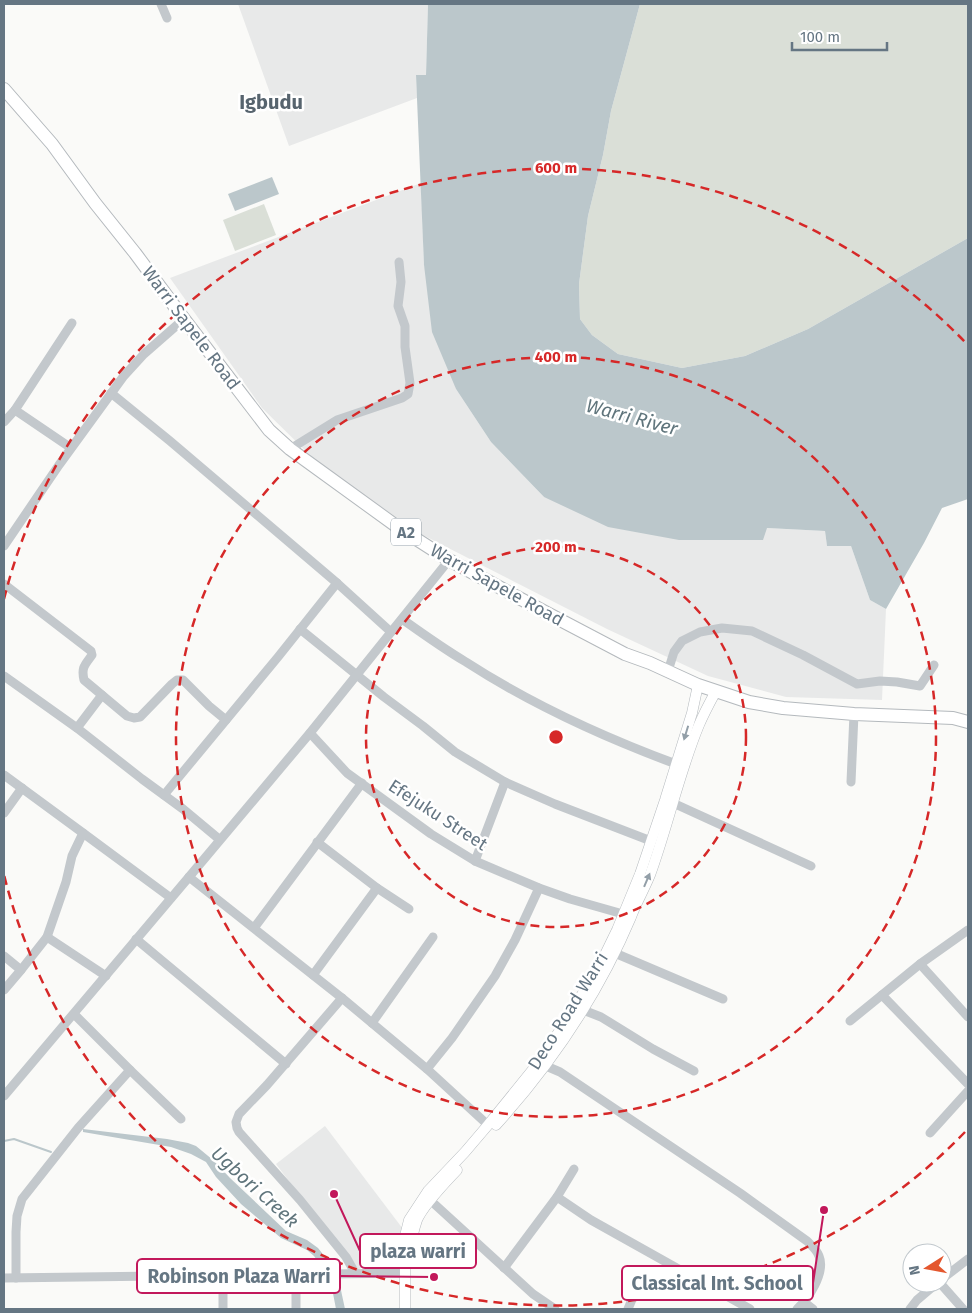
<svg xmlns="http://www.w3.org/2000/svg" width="972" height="1313" font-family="'Fira Sans',sans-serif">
  <rect width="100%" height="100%" fill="#fafaf8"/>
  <g fill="#e8e9e9">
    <polygon points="238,4 428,4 426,75 416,75 417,98 289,146"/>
    <polygon points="421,183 424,265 456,389 491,442 544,497 766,528 825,531 827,546 851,546 870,600 886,609 882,700 786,697 708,676 607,629 421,534 320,465 262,408 170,278"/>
    <polygon points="325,1126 406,1233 357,1271 276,1164"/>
  </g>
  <g fill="#dadfd7">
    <polygon points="640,4 968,4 968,238 808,329 745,356 682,368 618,354 592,335 580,319 579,284 588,216 603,155 611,111"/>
    <polygon points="264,204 276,235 235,251 223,220"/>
  </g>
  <g fill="#bbc7cb">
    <polygon points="428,4 640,4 611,111 603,155 588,216 579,284 580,319 592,335 618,354 682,368 745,356 808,329 968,238 968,499 942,508 924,543 886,609 870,600 851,546 827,546 825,531 767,528 763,540 679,540 608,527 544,497 491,442 456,389 432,332 424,265 416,75 426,75"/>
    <polygon points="272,177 279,194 235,211 228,194"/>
    <polygon points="83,1129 167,1139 188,1143 196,1146 213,1160 230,1178 286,1231 307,1240 318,1248 333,1267 339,1281 345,1309 336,1309 331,1283 324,1270 314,1256 307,1250 281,1238 241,1204 216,1177 206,1162 191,1154 171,1147 83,1132"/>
  </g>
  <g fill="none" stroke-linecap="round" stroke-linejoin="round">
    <polyline stroke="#bbc7cb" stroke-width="2" points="4,1141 14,1139 51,1152"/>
    <g stroke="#b5babe" stroke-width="11">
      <g id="major">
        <path d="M496,1125C553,1062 598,995 631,917C636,903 644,890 650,875C668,826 679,773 699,725C704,713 710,702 716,691"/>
        <path d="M411,1256C411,1244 413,1231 417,1220C424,1204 445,1183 457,1170"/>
        <polyline points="405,1309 405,1236 409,1220 428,1191 465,1152 488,1125 539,1062 564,1024 600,965 617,930 640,874 665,800 692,713 698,685"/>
      </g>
    </g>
    <g stroke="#b4b9bd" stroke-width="14">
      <polyline id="highway" points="4,89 52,144 95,203 135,253 184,319 269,430 290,449 399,528 449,560 545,612 625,654 650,663 698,685 749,702 783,708 854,714 953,718 968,722"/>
    </g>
    <g stroke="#c3c8cc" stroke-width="9">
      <polyline points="161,4 167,18"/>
      <polyline points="111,393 170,441 337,583"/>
      <polyline points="4,422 15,410"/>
      <polyline points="71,448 15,410 72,323"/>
      <polyline points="290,449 337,420 402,398 408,394 410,383 405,347 405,326 398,306 401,282 399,262"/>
      <polyline points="4,546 59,465 123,377 144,354 184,319"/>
      <path d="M4,584L91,651L92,655C85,665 81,667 84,680L127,716L134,718L140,717L172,684L177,680H183L209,706L226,720"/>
      <path d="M402,619C423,634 444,649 466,662C531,704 603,737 676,764"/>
      <polyline points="300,629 384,697 423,726 455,752 505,782 555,804 651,841"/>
      <polyline points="668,671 674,652 682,641 700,632 722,628 752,631 803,655 857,684 880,681 897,682 920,686 934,665"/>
      <polyline points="4,676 77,728 142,779 183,809 219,839"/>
      <polyline points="77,728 102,695"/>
      <polyline points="310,733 347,773 431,834 475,861 539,888 570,899 623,914"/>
      <polyline points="4,775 83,833 171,898"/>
      <polyline points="851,782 854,714"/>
      <polyline points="164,795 278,657 337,583 391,632"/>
      <polyline points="673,803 811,866"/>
      <polyline points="4,813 22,788"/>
      <polyline points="317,842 377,888 409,909"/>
      <polyline points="475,861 505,782"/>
      <polyline points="189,877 310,733 449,560"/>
      <polyline points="254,928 362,783"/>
      <polyline points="47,937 106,976"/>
      <polyline points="136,939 286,1064"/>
      <polyline points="610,951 723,999"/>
      <polyline points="4,956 21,970"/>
      <polyline points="920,964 968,1017"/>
      <polyline points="313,975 377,888"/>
      <polyline points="4,990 21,970 47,937 66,882 72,856 83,833"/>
      <polyline points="882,995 968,1084"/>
      <polyline points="342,998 267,1085 239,1114 236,1122 237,1128 239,1132 300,1200 346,1257 355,1273"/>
      <polyline points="583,1010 601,1017 653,1049 694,1071"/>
      <polyline points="850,1021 920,964 968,930"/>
      <polyline points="372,1023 433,937"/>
      <path d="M546,1066L560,1072L740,1193L807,1241C811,1245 817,1250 819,1256C826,1273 808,1299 797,1309"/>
      <polyline points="427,1069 452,1038 495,976 515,940 539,888"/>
      <polyline points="130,1070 181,1119"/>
      <polyline points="4,1096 189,877 342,998 427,1069 488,1125"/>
      <polyline points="930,1133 968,1091"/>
      <polyline points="557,1197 574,1169"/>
      <polyline points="430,1200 533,1294 555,1309"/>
      <polyline points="504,1268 557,1197 591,1220 750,1309"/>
      <polyline points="223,1275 223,1309"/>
      <polyline points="4,1278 405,1273"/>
      <polyline points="16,1278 16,1232 17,1216 22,1199 78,1128 130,1070 74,1014"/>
      <polyline points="942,1279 968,1259"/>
      <polyline points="940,1283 963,1309"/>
      <polyline points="804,1302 813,1309"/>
      <polyline points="296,1309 296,1274"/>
      <polyline points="628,1309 633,1297"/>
      <polyline points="910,1309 917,1300 937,1283"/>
    </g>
    <use href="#major" stroke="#fff" stroke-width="10"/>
    <use href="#highway" stroke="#fff" stroke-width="12"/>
  </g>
  <defs><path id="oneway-solid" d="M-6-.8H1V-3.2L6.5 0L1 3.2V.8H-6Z" transform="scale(1.25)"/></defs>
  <g fill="#939fa8">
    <use href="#oneway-solid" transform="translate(686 733) rotate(107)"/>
    <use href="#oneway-solid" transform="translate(647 880) rotate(-67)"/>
  </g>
  <g fill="none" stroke="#d62828" stroke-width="2.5" stroke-dasharray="9 6">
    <circle cx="556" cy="737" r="190"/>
    <circle cx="556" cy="737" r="380"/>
    <path d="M965 1132A569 569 0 0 1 4 875M4 599A569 569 0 0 1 965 342"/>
  </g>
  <g text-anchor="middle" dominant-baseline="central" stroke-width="5" stroke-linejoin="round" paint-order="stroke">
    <rect fill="#fff" stroke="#939fa8" stroke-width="1" x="391" y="518.5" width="30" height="27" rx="4"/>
    <g font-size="16" font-weight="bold" fill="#657683">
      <text x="406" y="532">A2</text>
    </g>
    <g font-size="18" fill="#657683" stroke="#fff">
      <text transform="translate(191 328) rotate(53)">Warri Sapele Road</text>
      <text transform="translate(497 585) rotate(29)">Warri Sapele Road</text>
      <text transform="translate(438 815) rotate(33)">Efejuku Street</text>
      <text transform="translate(568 1011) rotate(-58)">Deco Road Warri</text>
    </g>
    <g font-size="19" font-style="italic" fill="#60757c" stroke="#fff">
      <text transform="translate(632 417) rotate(15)">Warri River</text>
      <text transform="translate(255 1187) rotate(42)">Ugbori Creek</text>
    </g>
    <g font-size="20" font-weight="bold" fill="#57646e" stroke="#fff">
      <text x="271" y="102">Igbudu</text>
    </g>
  </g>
  <circle cx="556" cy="737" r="8" fill="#d62828" stroke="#fff" stroke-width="2.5"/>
  <g font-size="15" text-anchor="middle" font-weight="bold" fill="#d62828" stroke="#fff" stroke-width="5" stroke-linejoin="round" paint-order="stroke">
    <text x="556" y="173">600 m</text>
    <text x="556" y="362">400 m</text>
    <text x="556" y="552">200 m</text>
  </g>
  <path fill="none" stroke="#c2185b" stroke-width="2" d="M334 1194L360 1251M434 1277L340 1276M824 1210L813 1283"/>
  <g fill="#c2185b" stroke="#fff" stroke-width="2">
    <circle cx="334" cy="1194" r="5"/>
    <circle cx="434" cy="1277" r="5"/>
    <circle cx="824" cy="1210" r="5"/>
  </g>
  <g fill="#fff" stroke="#c2185b" stroke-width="2">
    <rect x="360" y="1234" width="116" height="34" rx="5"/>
    <rect x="137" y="1259" width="203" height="34" rx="5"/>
    <rect x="622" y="1266" width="191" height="34" rx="5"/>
  </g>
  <g font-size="19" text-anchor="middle" font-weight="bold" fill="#657683">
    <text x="418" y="1258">plaza warri</text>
    <text x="239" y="1283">Robinson Plaza Warri</text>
    <text x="717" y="1290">Classical Int. School</text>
  </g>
  <rect width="972" height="1313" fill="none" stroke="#657683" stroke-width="10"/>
  <g transform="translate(927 1268) rotate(259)"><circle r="24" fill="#ffffff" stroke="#c1c8cd"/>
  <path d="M0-4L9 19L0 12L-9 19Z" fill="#e4572e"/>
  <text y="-8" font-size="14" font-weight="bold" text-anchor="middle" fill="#657683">N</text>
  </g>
  <path d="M792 42v8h95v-8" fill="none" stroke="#657683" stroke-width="2.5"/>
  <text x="800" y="42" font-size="15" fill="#657683" stroke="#ffffff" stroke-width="4" paint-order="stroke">100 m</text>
</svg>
